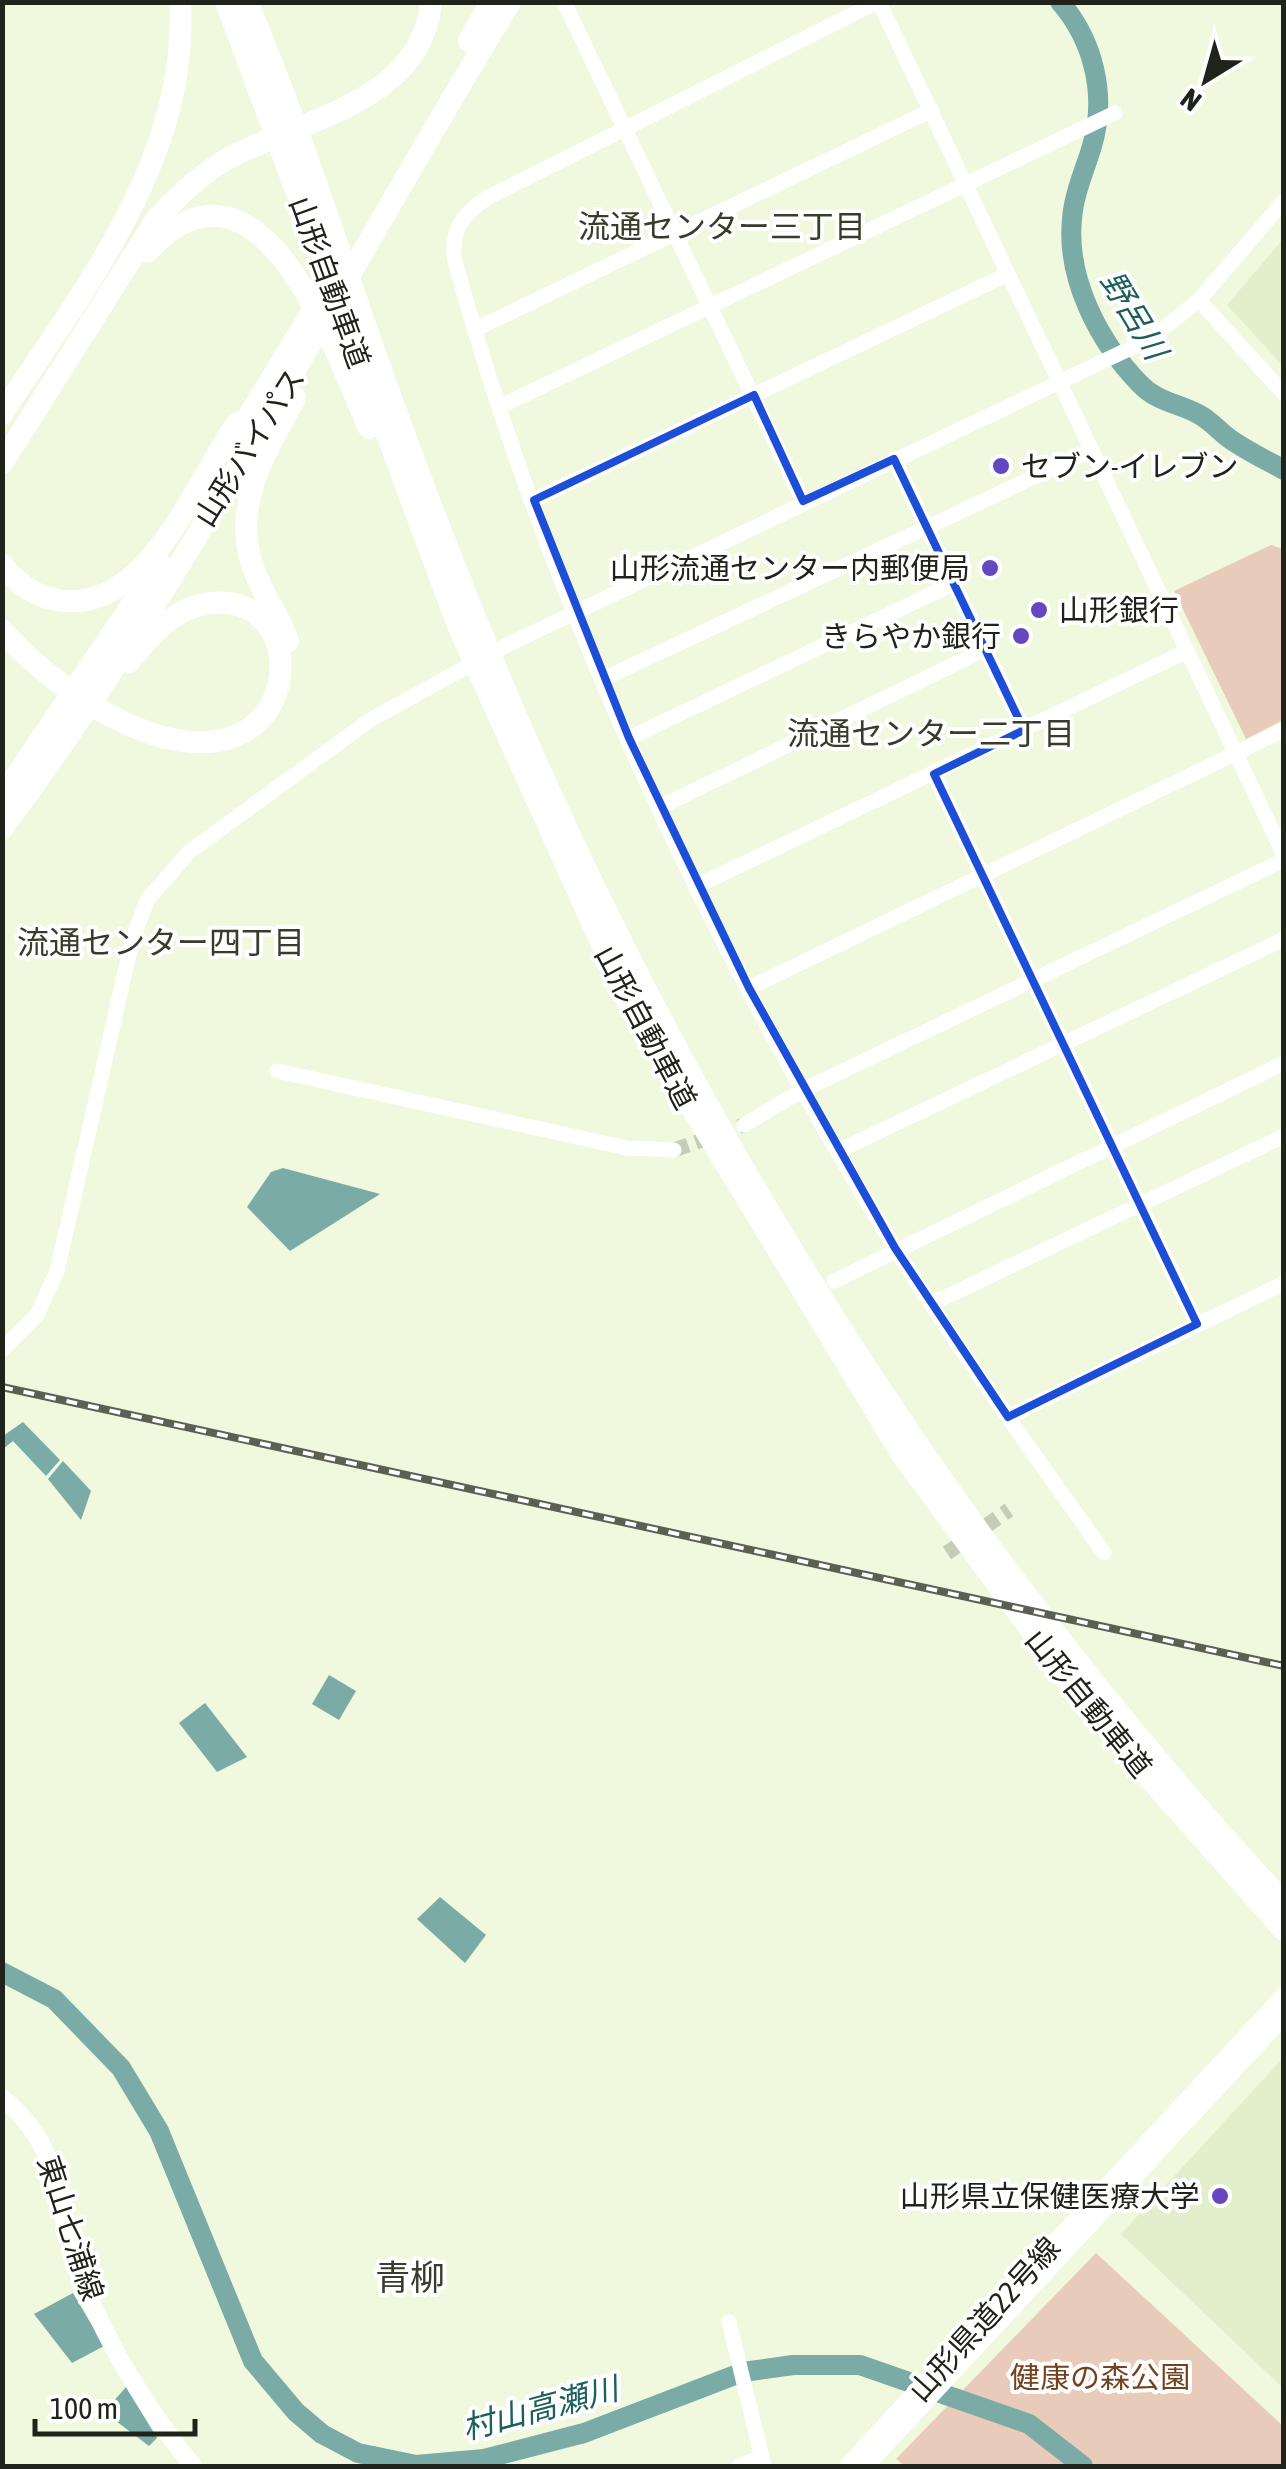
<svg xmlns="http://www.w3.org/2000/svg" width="1286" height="2469" font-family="'Asap Condensed','Noto Sans JP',sans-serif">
  <rect width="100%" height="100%" fill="#f0f8de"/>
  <g fill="#e3eecd">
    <polygon points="1283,239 1283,366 1227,305"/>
    <polygon points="1283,2058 1283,2388 1121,2234"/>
  </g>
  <g fill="#e8cbb9">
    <polygon points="1271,545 1283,549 1283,720 1246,739 1174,591"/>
    <polygon points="1096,2253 1283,2426 1283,2466 905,2466 896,2459"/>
  </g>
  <g fill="#7aaba6">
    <polygon points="283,1168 380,1194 290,1251 247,1207 271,1172"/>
    <polygon points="23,1422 60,1460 46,1476 13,1441 3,1449 3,1436"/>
    <polygon points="63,1461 91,1491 81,1520 48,1479"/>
    <polygon points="329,1675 356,1691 339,1720 312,1704"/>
    <polygon points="205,1703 247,1757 217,1772 179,1723"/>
    <polygon points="440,1897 486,1935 465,1963 417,1919"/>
    <polygon points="73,2293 104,2346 72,2363 34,2314"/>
    <polygon points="126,2387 157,2438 149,2446 104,2412"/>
  </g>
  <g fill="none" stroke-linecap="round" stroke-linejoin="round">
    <g stroke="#7aaba6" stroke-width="20">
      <path d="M1060,2C1094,41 1107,96 1092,146C1085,170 1074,193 1072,219C1066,279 1099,342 1140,384C1158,403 1179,403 1200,415C1211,421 1220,432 1230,439C1247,451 1266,460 1284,470"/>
      <polyline points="2,1972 54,1999 121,2068 159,2131 253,2361 296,2412 322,2434 358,2453 416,2465 484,2459 584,2433 743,2372 793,2365 860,2365 1029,2424 1083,2466"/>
    </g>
    <g stroke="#c6cdb7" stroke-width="15" stroke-dasharray="15 8" stroke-linecap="butt">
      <polyline points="674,1150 744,1125"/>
      <polyline points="947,1553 1009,1510"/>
    </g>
    <g stroke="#fff" stroke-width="15">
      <polyline points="564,2 803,501"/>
      <path d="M877,2L487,198C463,214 452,228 454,257C545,595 712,951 895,1248C960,1353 1033,1452 1104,1553"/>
      <polyline points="879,2 1284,855"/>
      <polyline points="1199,300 1284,394"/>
      <polyline points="476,329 932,110"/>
      <polyline points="501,406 1115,113"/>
      <polyline points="894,459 1024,730"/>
      <polyline points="534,500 1008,274"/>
      <polyline points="603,679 1092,450"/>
      <polyline points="629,738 955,583"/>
      <polyline points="934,774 1197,1324"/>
      <polyline points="660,807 986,649"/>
      <polyline points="697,886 1187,651"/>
      <polyline points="749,988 1284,730"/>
      <polyline points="277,1071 627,1148 674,1150"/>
      <polyline points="744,1125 803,1090 1284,860"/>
      <polyline points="838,1151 1284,939"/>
      <polyline points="834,1281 1284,1063"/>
      <polyline points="931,1304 1284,1136"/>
      <polyline points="2,1350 37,1315 57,1271 133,937 148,899 189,852 370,720 505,646 1150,339 1199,300 1284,201"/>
      <polyline points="1008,1417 1284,1283"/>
      <polyline points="729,2322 764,2466"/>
      <polyline points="739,2466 762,2457"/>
    </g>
    <g stroke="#fff" stroke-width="18">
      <path d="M2,2098C69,2151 53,2213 83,2283C109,2347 149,2413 193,2466"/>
      <polyline points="848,2466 1284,1996"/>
      <polyline points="865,2466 1284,2015"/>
    </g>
    <g stroke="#fff" stroke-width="22">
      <polyline points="226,2 459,628 629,1004 903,1456 1052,1658 1143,1771 1284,1930"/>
      <path d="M247,2C296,117 333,235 375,353C415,466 458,579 505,690C693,1133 956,1550 1284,1903"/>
      <polyline points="469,41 491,2"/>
      <path d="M147,252C261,129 335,353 369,428"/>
      <path d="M2,414C82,291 190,158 180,2"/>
      <polyline points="233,442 315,307"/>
      <path d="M2,463L158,217C179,195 202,173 229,158C301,119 422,103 431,2"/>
      <path d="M2,565C16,582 31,594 52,599C145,621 194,484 237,423"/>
      <path d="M2,630C49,685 165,769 240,734C296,708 296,612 228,603C184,598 154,630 129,662"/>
      <path d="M288,641C279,614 260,591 252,564C232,503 267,450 295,398"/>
      <polyline points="2,797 160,563"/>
      <path d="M2,829C195,569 341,278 510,2"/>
    </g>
    <g stroke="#5c6052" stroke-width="8">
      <polyline id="rail" points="2,1387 1284,1666"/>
    </g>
    <use href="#rail" stroke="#fff" stroke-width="4" stroke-dasharray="11" stroke-linecap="butt"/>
  </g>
  <path fill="none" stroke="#1d4ed8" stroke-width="8" stroke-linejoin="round" d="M754,395L803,501L894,459L1024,730L934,774L1197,1324L1008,1417L895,1248L749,988L629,738L534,500Z"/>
  <g fill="#6548c0" stroke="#fff" stroke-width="4">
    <circle cx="1001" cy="466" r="10"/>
    <circle cx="990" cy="568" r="10"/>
    <circle cx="1039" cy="610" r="10"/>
    <circle cx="1021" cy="636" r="10"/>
    <circle cx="1220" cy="2196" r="10"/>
  </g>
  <g text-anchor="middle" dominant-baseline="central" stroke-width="8" stroke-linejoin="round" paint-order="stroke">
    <g font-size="30" fill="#20231a" stroke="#fff">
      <text transform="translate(330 282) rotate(70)">山形自動車道</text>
      <text transform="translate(249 447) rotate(-58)">山形バイパス</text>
      <text transform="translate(646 1027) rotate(62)">山形自動車道</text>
      <text transform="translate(1089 1703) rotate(51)">山形自動車道</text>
      <text transform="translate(71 2228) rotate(72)">東山七浦線</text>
      <text transform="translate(984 2319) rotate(-48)">山形県道22号線</text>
    </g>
    <g font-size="30" fill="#20231a" stroke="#fff" text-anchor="end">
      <text x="1021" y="466" text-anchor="start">セブン-イレブン</text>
      <text x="970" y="568">山形流通センター内郵便局</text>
      <text x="1059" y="610" text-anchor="start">山形銀行</text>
      <text x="1001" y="636">きらやか銀行</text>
      <text x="1200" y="2196">山形県立保健医療大学</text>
    </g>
    <g font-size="30" fill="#734320" stroke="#fff">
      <text x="1100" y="2377">健康の森公園</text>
    </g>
    <g font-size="32" fill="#373d28" stroke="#fff">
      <text x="722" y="226">流通センター三丁目</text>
      <text x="931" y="733">流通センター二丁目</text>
      <text x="161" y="942">流通センター四丁目</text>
    </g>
    <g font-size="32" font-style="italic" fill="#1d605b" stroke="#fff">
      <text transform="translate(1134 315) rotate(59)">野呂川</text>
      <text transform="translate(540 2408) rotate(-15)">村山高瀬川</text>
    </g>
    <g font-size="35" fill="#373d28" stroke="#fff">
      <text x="410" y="2277">青柳</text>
    </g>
  </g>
  <rect width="1286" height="2469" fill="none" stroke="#20231a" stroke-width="10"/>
  <g transform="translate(1206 80) rotate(217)" stroke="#ffffff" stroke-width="8" paint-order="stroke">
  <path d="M0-8L18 38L0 25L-18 38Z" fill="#20231a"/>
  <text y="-15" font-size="28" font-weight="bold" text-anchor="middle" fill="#20231a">N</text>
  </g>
  <path d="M35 2419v15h160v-15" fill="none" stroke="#20231a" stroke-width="5"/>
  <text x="50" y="2419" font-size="30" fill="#20231a" stroke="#ffffff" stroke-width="8" paint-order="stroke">100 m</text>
</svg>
